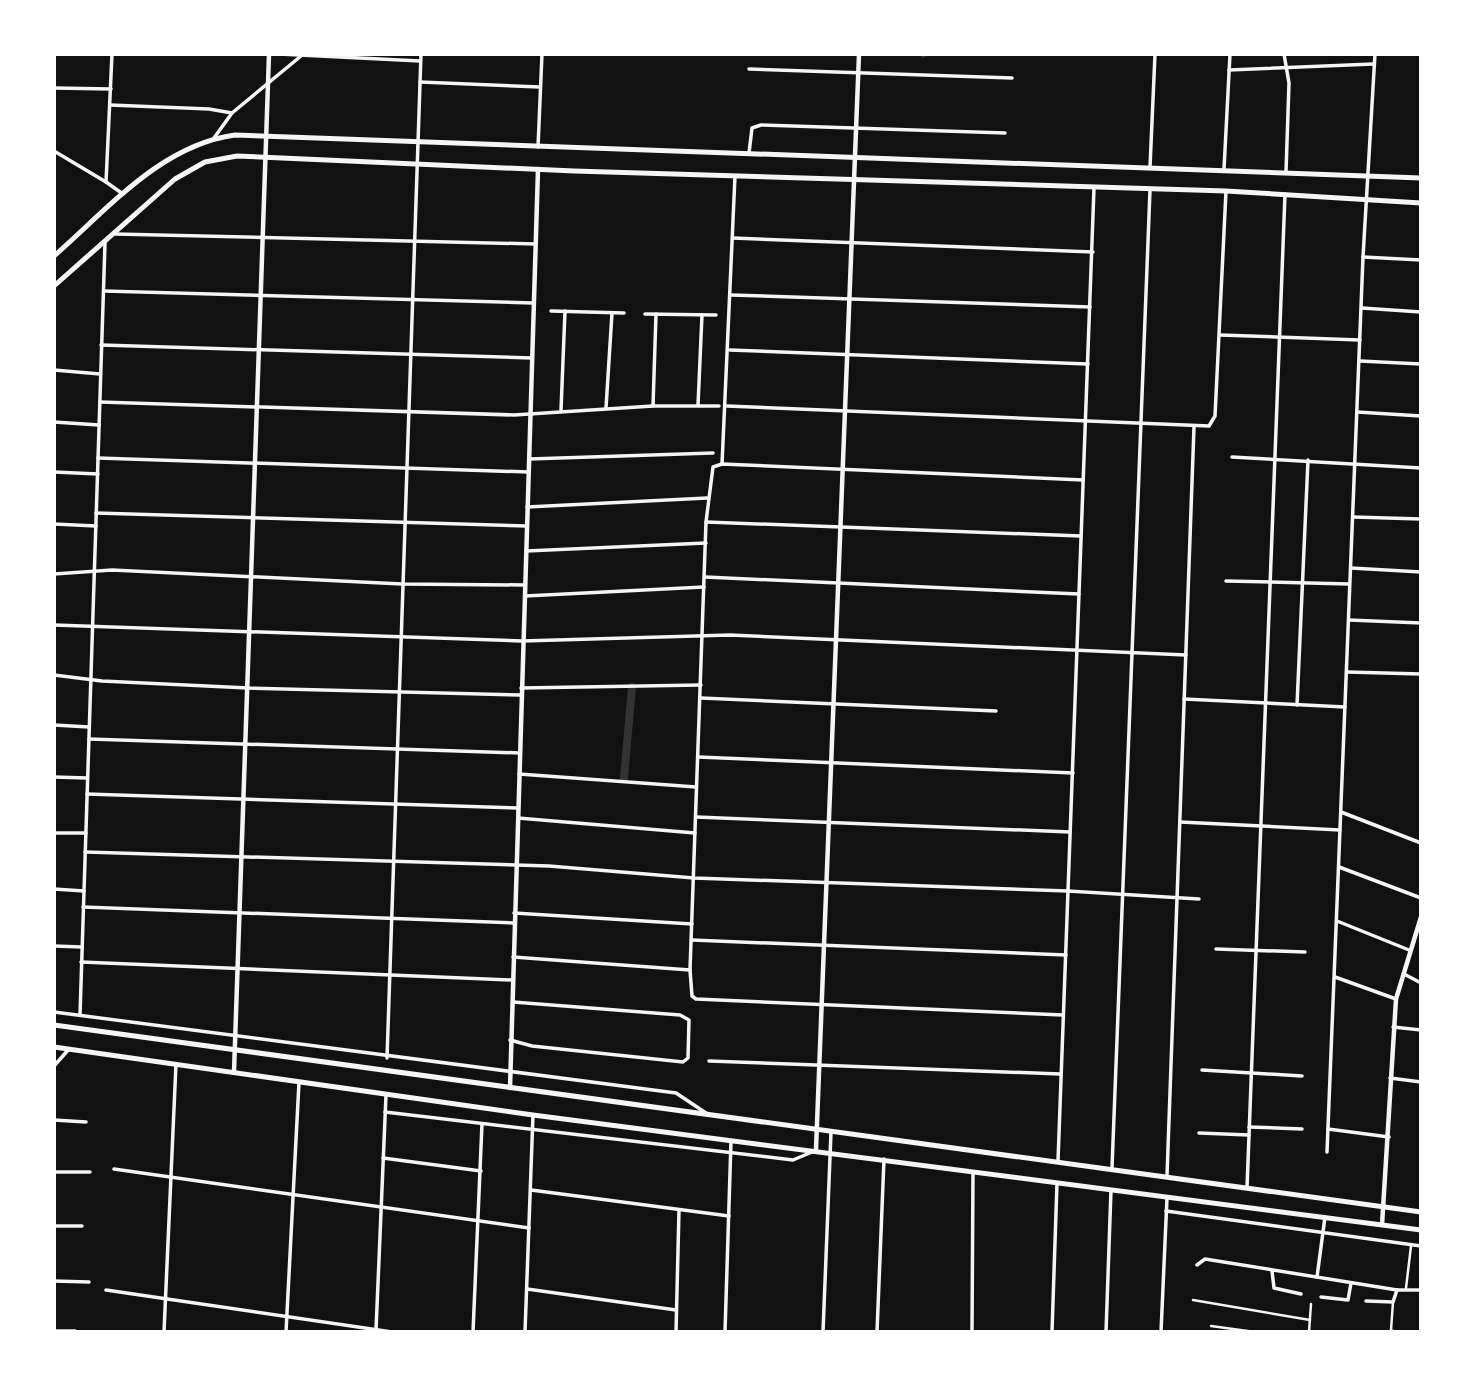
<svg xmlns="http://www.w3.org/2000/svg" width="1475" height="1386" font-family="'Archivo Narrow',sans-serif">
  <rect width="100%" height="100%" fill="#111"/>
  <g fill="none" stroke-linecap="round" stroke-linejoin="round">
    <polyline stroke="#333" stroke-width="2" points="922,57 931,54"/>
    <polyline stroke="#333" stroke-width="8" points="624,778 632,687"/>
    <g stroke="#f5f5f5" stroke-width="2.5">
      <polyline points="1406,1288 1411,1246"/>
      <polyline points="1193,1300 1310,1320"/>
      <polyline points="1211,1326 1255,1332"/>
      <polyline points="1391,1330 1393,1302"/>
      <polyline points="1309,1332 1311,1304"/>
    </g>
    <g stroke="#f5f5f5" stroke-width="3.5">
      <polyline points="112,54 106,182 123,194"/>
      <polyline points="279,54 420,61"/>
      <polyline points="1284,54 1289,83 1286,172"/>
      <polyline points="749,69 1012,78"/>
      <polyline points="1229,70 1373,64"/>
      <polyline points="420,82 540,87"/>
      <polyline points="54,88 111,89"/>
      <polyline points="110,105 209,109 232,113"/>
      <polyline points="214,138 232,113 301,56"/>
      <polyline points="538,147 542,54"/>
      <polyline points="54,151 106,182"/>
      <polyline points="749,153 752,128 761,125 1005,133"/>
      <polyline points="1150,167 1155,54"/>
      <polyline points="1224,169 1230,54"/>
      <polyline points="115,234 536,244"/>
      <polyline points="733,238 1093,252"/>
      <polyline points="1363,257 1421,260"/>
      <polyline points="104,291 533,303"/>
      <polyline points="731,295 1090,307"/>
      <polyline points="1362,308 1421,312"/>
      <polyline points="551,311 624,313"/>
      <polyline points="645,314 716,315"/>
      <polyline points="1220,335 1360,340"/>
      <polyline points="101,345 532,358"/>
      <polyline points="730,350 1088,364"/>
      <polyline points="1360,361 1421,364"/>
      <polyline points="54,370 100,374"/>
      <polyline points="100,402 514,415 653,406 719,406"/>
      <polyline points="698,405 702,315"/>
      <polyline points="653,406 656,314"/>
      <polyline points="727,406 1209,426 1215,416 1226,191"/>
      <polyline points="606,408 612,313"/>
      <polyline points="561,410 565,311"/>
      <polyline points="1357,412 1421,416"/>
      <polyline points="54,422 99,425"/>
      <polyline points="1232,457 1421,468"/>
      <polyline points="98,458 529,472"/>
      <polyline points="529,459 713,453"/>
      <polyline points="722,464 735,176"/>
      <polyline points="54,472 98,474"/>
      <polyline points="527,507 707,498"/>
      <polyline points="96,513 527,526"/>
      <polyline points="1353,517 1421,519"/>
      <polyline points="706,522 1081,536"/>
      <polyline points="54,524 96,526"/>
      <polyline points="526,551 706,543"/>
      <polyline points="1351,568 1421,572"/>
      <polyline points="54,574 112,570 402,584 525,585"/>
      <polyline points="705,577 1079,594"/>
      <polyline points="1226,581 1349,584"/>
      <polyline points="525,596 704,587"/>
      <polyline points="1349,620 1421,623"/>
      <polyline points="54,625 522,641 730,635 1186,655"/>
      <polyline points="1347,672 1421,674"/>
      <polyline points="54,675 102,681 248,688 520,695"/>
      <polyline points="521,688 701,685"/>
      <polyline points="701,698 996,711"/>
      <polyline points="1184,699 1345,707"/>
      <polyline points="1297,705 1308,460"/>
      <polyline points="54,725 89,727"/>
      <polyline points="89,739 520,753"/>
      <polyline points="698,757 1073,773"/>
      <polyline points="519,774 696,787"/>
      <polyline points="54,777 87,778"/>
      <polyline points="87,794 518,808"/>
      <polyline points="1341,812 1421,843"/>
      <polyline points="696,817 1070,832"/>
      <polyline points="518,818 695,833"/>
      <polyline points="1180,822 1340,830"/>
      <polyline points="54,833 86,833"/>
      <polyline points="85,852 549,866 694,878 1068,891 1199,899"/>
      <polyline points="1339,867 1421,898"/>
      <polyline points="54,889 84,891"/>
      <polyline points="83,907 514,923"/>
      <polyline points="514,913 692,924"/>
      <polyline points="1337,921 1409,950"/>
      <polyline points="692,940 1066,955"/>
      <polyline points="54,946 82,947"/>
      <polyline points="1216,949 1305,952"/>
      <polyline points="513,957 690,970"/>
      <polyline points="81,962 512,980"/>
      <polyline points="1404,974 1421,983"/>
      <polyline points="1335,977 1396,999"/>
      <polyline points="54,1012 676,1093 706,1113"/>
      <polyline points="80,1015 105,243"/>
      <polyline points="1063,1015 696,999 692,996 690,970 706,522 713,467 722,464 1083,480"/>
      <polyline points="1393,1027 1421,1030"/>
      <polyline points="510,1040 532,1046 683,1062 688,1058 689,1020 680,1015 513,1002"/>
      <polyline points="387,1058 421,54"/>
      <polyline points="709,1061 1060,1074"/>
      <polyline points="54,1066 69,1049"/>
      <polyline points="1202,1070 1302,1076"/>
      <polyline points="1390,1078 1421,1082"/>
      <polyline points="385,1112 793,1160 812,1152"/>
      <polyline points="54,1120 86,1122"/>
      <polyline points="1249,1127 1302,1129"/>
      <polyline points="1328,1129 1389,1137"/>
      <polyline points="1199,1133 1249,1135"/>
      <polyline points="1327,1152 1363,257 1375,54"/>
      <polyline points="383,1158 481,1171"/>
      <polyline points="1058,1161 1094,188"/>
      <polyline points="1112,1168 1150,190"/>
      <polyline points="114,1169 529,1228"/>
      <polyline points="54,1172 90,1172"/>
      <polyline points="1167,1176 1194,427"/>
      <polyline points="1247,1188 1285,194"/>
      <polyline points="531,1190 729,1216"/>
      <polyline points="1166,1211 1421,1246"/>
      <polyline points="54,1226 82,1226"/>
      <polyline points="1197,1265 1205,1259 1397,1290 1421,1290"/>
      <polyline points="1272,1271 1274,1288 1301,1294"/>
      <polyline points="1317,1277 1325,1217"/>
      <polyline points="54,1281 89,1282"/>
      <polyline points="527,1289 676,1310"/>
      <polyline points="106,1290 392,1332"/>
      <polyline points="1321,1297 1348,1300 1351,1283"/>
      <polyline points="1366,1301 1393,1302 1397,1290"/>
      <polyline points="376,1330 386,1095"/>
      <polyline points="54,1331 75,1331"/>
      <polyline points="1391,1331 1395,1332"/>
      <polyline points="164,1332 176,1064"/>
      <polyline points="286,1332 299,1082"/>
      <polyline points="473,1332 482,1124"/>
      <polyline points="525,1332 533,1115"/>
      <polyline points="676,1332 679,1210"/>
      <polyline points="725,1332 731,1141"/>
      <polyline points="823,1332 831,1132"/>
      <polyline points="877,1332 884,1159"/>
      <polyline points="972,1332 973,1173"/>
      <polyline points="1052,1332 1057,1183"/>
      <polyline points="1106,1332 1111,1190"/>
      <polyline points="1161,1332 1167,1198"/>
    </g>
    <g stroke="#f5f5f5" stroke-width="4.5">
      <polyline points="234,1072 269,54"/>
      <polyline points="510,1088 538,169"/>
      <polyline points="816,1149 859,54"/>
      <polyline points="1382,1225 1396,999 1421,917"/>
    </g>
    <g stroke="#f5f5f5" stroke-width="5">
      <path d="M54,256C108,209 161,145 235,135L1421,178"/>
      <polyline points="54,286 175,179 205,162 237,156 574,171 1226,191 1421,203"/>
      <polyline points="54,1025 1421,1212"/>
      <polyline points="54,1047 533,1115 1421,1230"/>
    </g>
  </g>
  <rect width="1475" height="1386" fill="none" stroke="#ffffff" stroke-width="112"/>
</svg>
